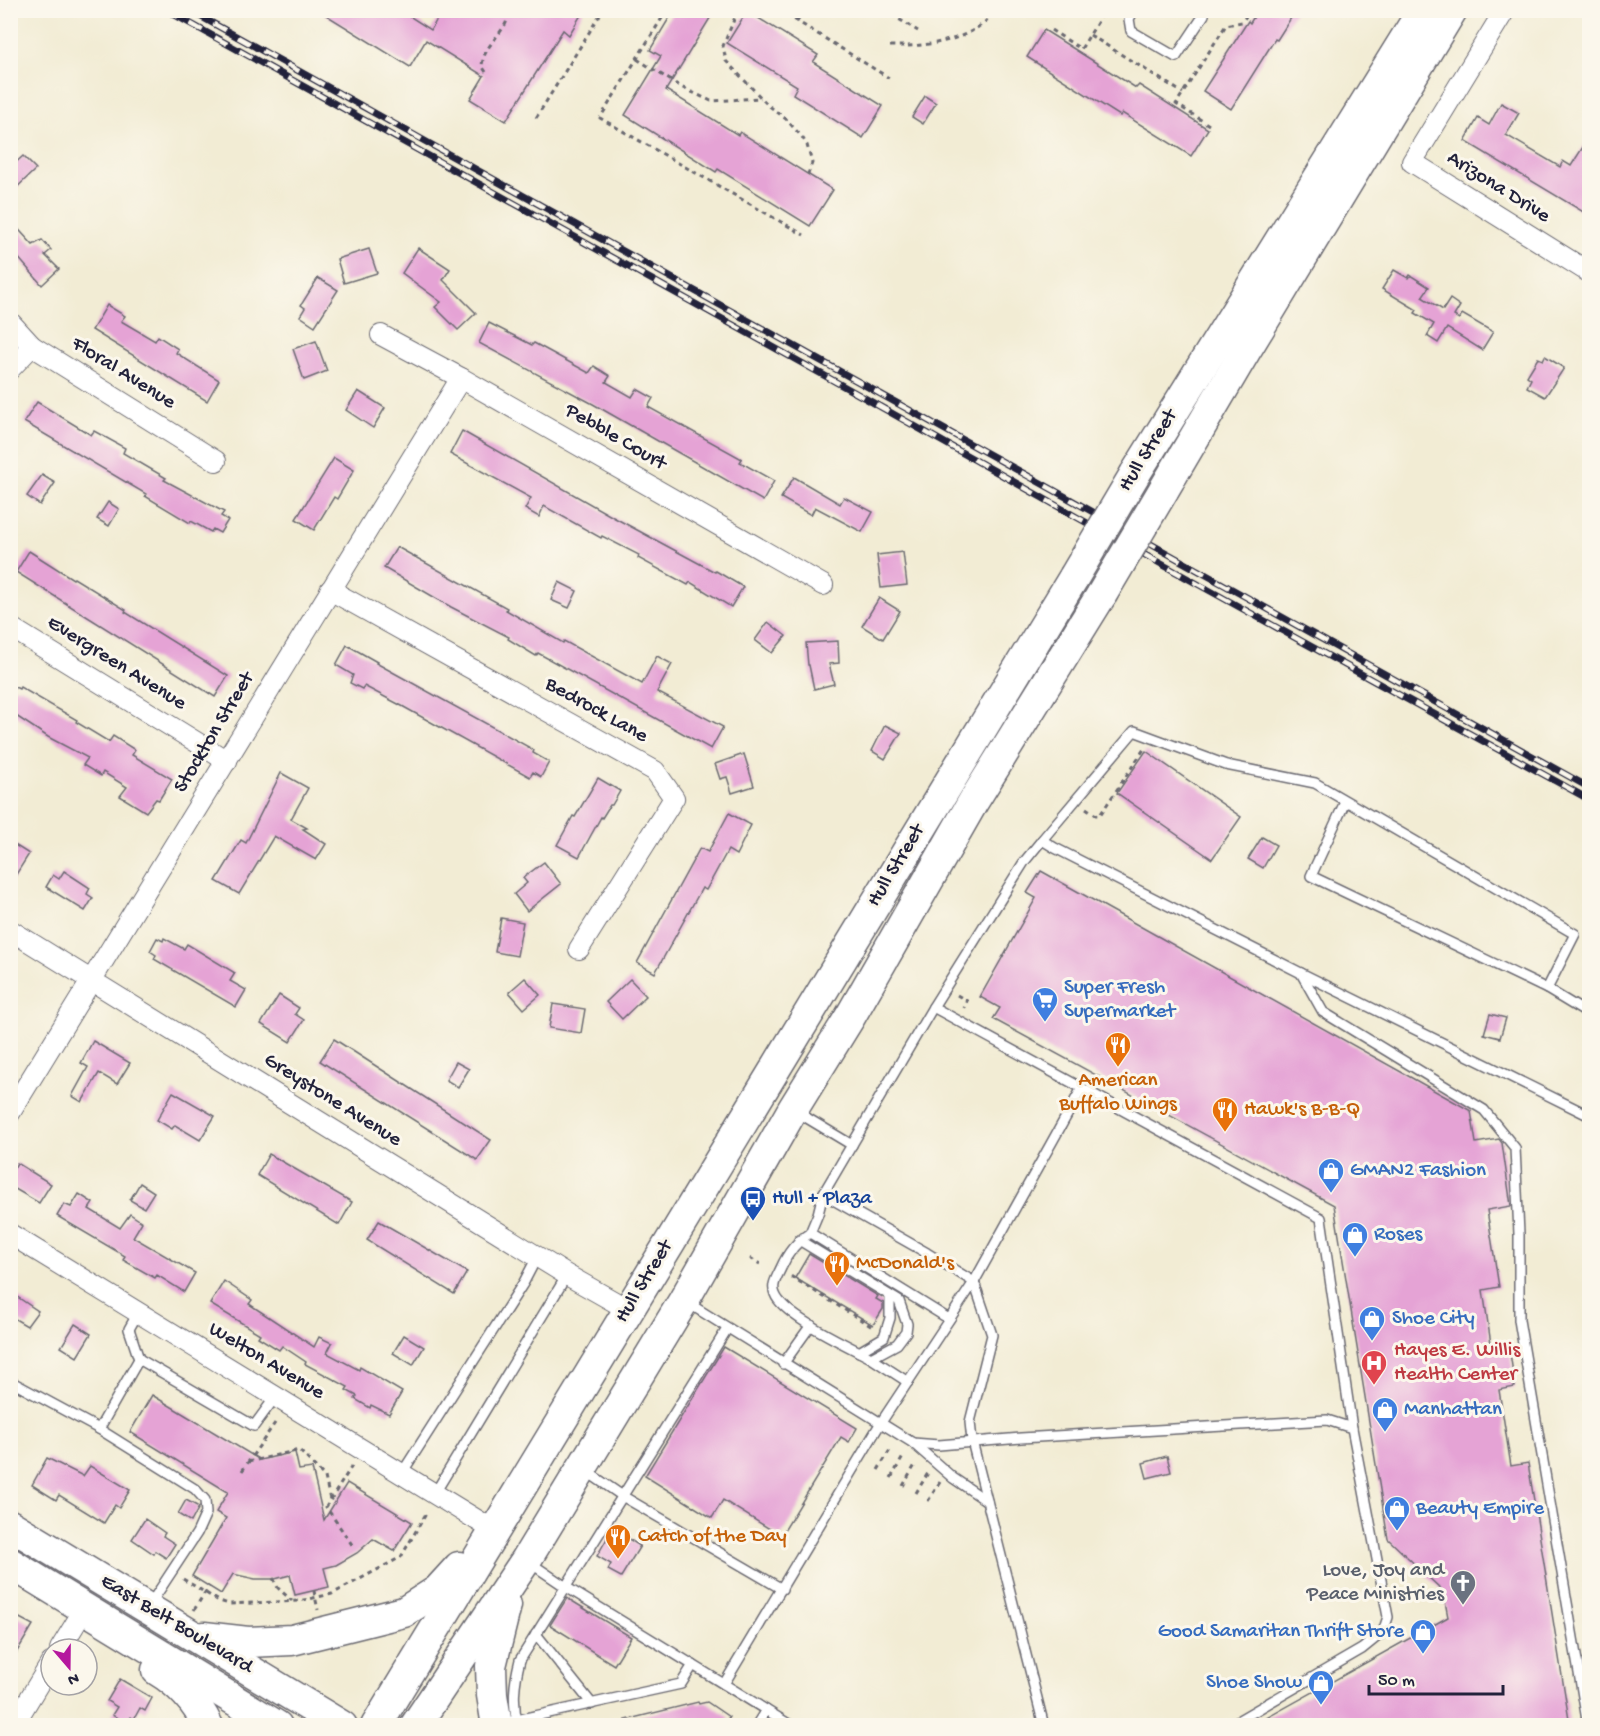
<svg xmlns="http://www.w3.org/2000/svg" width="1600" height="1736" font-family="'Gochi Hand',sans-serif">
  <rect width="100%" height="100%" fill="#fbf7ec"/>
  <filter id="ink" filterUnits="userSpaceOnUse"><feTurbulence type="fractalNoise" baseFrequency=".0167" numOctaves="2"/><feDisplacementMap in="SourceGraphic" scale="12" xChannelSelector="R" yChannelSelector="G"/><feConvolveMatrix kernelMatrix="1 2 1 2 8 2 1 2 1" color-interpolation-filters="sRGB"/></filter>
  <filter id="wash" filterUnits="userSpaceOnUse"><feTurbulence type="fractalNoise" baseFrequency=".008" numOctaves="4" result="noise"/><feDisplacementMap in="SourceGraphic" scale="24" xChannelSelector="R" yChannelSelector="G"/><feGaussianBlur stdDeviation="1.35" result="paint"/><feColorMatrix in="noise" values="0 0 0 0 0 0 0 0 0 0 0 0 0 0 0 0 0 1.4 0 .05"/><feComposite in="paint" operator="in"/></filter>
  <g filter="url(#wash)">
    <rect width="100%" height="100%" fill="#f2ecd4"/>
    <g id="blocks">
      <g fill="#e5a3d5">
        <polygon points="318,10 400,10 431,30 442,10 584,10 569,35 563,30 506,121 470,99 484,76 426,40 410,67"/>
        <polygon points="674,10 715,10 666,90 738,135 740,132 833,190 810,226 718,169 716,172 625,115 661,56 650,50"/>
        <polygon points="1258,10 1296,10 1277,40 1275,39 1231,109 1203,91 1248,21 1250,23"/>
        <polygon points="747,11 818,55 813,62 883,106 863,138 793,94 797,86 727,43"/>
        <polygon points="1044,30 1136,88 1139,85 1208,129 1191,156 1122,113 1120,116 1027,57"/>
        <polygon points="925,96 936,103 923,124 912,117"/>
        <polygon points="1501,103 1519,113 1506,135 1560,167 1563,161 1571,166 1590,136 1590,216 1465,141 1478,118 1489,125"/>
        <polygon points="23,156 36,169 10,194 10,168"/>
        <polygon points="10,220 33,245 42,240 51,250 45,255 59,269 42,285 10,248"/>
        <polygon points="418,248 450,269 443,280 476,313 458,330 435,307 441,302 402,273"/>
        <polygon points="369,249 377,273 344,283 337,259"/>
        <polygon points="1394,270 1408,278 1410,275 1429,287 1422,297 1443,310 1450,299 1460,306 1454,316 1459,319 1462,314 1493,332 1482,350 1447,328 1438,343 1427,336 1434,324 1415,313 1417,310 1382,289"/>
        <polygon points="318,278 338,290 315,326 300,316 305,308 301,305"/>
        <polygon points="107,305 125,316 121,321 155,341 158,336 178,349 176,353 219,380 207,401 92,330"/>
        <polygon points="489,323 532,345 534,343 589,373 594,366 610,376 606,382 632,397 637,389 653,398 648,407 742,459 740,462 774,481 763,501 593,404 479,343"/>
        <polygon points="316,341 327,371 304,380 293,349"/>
        <polygon points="1545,356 1564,368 1545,397 1527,387 1531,379 1527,376 1538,358 1543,360"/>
        <polygon points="358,391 385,408 373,428 346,410"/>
        <polygon points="37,402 91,435 94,431 125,448 123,453 166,478 164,480 224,512 221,516 228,520 220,533 213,529 211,532 191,521 190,523 145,496 146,494 24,422"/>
        <polygon points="462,431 613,517 715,572 716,571 743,587 731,607 690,582 688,585 638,558 639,555 602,536 601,538 544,506 539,517 525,509 531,498 450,454"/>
        <polygon points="334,458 354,470 337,499 334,497 314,530 296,519"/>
        <polygon points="42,475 55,483 40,505 27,496"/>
        <polygon points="794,477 840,504 844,497 873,512 862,532 815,507 811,515 781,498"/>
        <polygon points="108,502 119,509 109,526 97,519"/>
        <polygon points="397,547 507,608 506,610 563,643 564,641 642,684 657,656 672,664 657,692 723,727 711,749 538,653 536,656 508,639 509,637 451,607 384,568"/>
        <polygon points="29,551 73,579 74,578 126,610 125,612 228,676 215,697 16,572"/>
        <polygon points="903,552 907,585 881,588 877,555"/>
        <polygon points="559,582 577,591 569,608 551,600"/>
        <polygon points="879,598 900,611 883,639 862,626"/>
        <polygon points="768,622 786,636 772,653 755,640"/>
        <polygon points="838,641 839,663 829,664 834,684 814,689 809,665 808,665 806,643"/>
        <polygon points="347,645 377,662 376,663 534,750 533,753 549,762 541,777 533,772 530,777 402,706 364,686 362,689 350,683 353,675 336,665"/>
        <polygon points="15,687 19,689 20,687 77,720 76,722 109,742 113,736 135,750 132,755 172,779 159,800 156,799 146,812 120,796 127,787 103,772 101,776 83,765 88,758 48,737 10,712 10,694"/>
        <polygon points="885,725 901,733 885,759 872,751"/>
        <polygon points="1146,751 1241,817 1212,859 1117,793"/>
        <polygon points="744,754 754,786 732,793 727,777 720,779 715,764"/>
        <polygon points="281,773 308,788 291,819 307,828 303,829 326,844 316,860 274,836 239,894 216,881 241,840 246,843"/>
        <polygon points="598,778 620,791 612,805 610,805 602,818 601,817 579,857 557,845 573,816 575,817"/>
        <polygon points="729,813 751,825 736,855 728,850 706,890 702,888 655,973 637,963 700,848 708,852"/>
        <polygon points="1262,837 1276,845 1263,868 1248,859"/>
        <polygon points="10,842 29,854 10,884"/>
        <polygon points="544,862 561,884 527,911 514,894 527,883 523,878"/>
        <polygon points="64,871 90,888 87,894 93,898 85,911 46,887 53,875 59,879"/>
        <polygon points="1041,871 1471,1111 1476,1143 1499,1139 1502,1143 1511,1206 1487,1210 1499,1287 1483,1290 1491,1344 1504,1342 1505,1347 1509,1346 1515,1387 1499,1390 1511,1466 1528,1463 1569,1720 1561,1725 1254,1725 1448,1617 1443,1591 1388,1539 1334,1205 993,1019 1000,1008 980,997 1036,898 1027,893"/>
        <polygon points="501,918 523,922 517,956 495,952"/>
        <polygon points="157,938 163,941 164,938 184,949 187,944 235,973 230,981 246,990 236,1007 154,959 156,955 150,951"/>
        <polygon points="525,978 540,995 524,1009 509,992"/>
        <polygon points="630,979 646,996 622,1019 606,1002"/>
        <polygon points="279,995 299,1008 295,1014 304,1020 290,1042 261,1024"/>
        <polygon points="553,1004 585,1009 581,1033 549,1028"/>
        <polygon points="1490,1014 1506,1018 1500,1038 1484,1034"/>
        <polygon points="334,1039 491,1140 477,1160 320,1061"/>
        <polygon points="93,1041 130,1063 117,1084 99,1073 82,1102 72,1096 88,1067 81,1063"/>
        <polygon points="456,1062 469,1069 458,1087 446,1080"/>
        <polygon points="173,1092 215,1116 200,1140 175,1125 172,1129 157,1120"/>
        <polygon points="269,1154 352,1202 339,1225 257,1175"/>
        <polygon points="17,1163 51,1184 39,1203 10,1186 10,1174"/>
        <polygon points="140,1183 154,1192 144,1208 130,1200"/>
        <polygon points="79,1194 93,1203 89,1209 120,1228 130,1214 142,1222 133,1237 195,1273 184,1292 157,1275 155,1278 123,1260 125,1256 57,1216 64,1204 71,1207"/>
        <polygon points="379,1221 467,1272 454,1294 367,1240"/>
        <polygon points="809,1254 878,1296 876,1299 883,1303 883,1309 873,1325 795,1278"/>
        <polygon points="224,1281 252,1300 249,1304 314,1347 319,1337 332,1343 327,1353 359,1370 360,1367 402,1392 389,1414 371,1405 370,1408 355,1399 357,1396 346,1390 348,1387 305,1364 306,1362 282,1346 279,1350 258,1337 260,1334 210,1304"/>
        <polygon points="10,1292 38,1311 27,1326 10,1316"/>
        <polygon points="75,1324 91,1334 77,1357 61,1347"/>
        <polygon points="404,1335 424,1347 413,1365 393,1353"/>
        <polygon points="724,1347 857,1428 849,1442 841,1437 781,1536 723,1500 712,1518 645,1476"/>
        <polygon points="152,1395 260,1460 295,1452 299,1470 312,1468 324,1520 347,1483 412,1522 394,1551 373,1539 357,1553 336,1565 324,1568 329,1587 295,1595 290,1575 275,1579 255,1579 233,1574 221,1594 192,1576 226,1518 216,1512 228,1492 130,1432"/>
        <polygon points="1167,1456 1171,1472 1147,1478 1143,1463"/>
        <polygon points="47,1458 83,1476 90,1466 130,1490 119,1508 115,1505 104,1523 59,1495 56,1500 32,1485"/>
        <polygon points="186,1500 199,1507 191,1522 178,1514"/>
        <polygon points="145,1519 165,1533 163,1536 175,1544 166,1558 155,1551 154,1554 132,1539"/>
        <polygon points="609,1535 621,1542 624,1536 640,1546 621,1577 608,1570 611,1564 597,1556"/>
        <polygon points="567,1598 631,1637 614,1665 550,1625"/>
        <polygon points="10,1613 33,1625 10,1663"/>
        <polygon points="120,1679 152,1698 145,1711 140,1708 134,1719 131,1717 128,1724 112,1715 117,1707 107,1701"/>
        <polygon points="698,1702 699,1704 707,1702 729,1717 724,1725 626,1725 625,1720"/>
      </g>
    </g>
  </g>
  <g filter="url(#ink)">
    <use href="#blocks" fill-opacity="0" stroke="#6b6971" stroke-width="1.5"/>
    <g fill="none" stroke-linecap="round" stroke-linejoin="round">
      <g stroke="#6b6971" stroke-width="12">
        <g id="service">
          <polyline points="1134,10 1129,19 1131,31 1176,57 1204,15 1198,10"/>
          <polyline points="1345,802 1311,876 1547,989"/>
          <polyline points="1042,840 1134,731 1226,765 1315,783 1575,934 1547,989 1590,1015"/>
          <polyline points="1301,973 1323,1012 1484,1110 1515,1148 1519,1234 1519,1320 1588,1726"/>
          <polyline points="933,1007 1321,1218 1352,1428"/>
          <polyline points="797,1112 852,1145"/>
          <polyline points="810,1233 818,1214 823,1194"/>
          <path d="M799,1240L899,1301L907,1324L906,1332L897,1344L871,1358C849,1346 783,1316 775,1294C771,1285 777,1277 781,1268C787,1254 797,1241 810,1233L949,1319"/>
          <polyline points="688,1303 913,1443 939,1445 1021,1438 1327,1420 1352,1428 1388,1617 1383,1632 1362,1649 1229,1726"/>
          <polyline points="138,1313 129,1329 139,1359 254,1426 276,1396"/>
          <polyline points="859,1352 884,1337 890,1318 890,1296"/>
          <polyline points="871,1358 908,1382"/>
          <polyline points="139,1359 99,1429 195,1489 205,1500 206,1513 197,1533 149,1606"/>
          <polyline points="783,1364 811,1325"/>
          <polyline points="10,1381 99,1429"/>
          <polyline points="913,1443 953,1478 987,1501"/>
          <polyline points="586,1471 624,1497 782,1589"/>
          <polyline points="402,1473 524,1282 537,1257"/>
          <polyline points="435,1493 567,1275"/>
          <polyline points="529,1562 566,1587 792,1726"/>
          <polyline points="536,1634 592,1704"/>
          <polyline points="724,1684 880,1424 974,1282 1082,1088"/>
          <polyline points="512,1721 681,1684 693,1665"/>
          <path d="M518,1726C512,1703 514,1683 520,1660L727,1329"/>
          <polyline points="756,1726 766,1710"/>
          <polyline points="1044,1726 972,1441 970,1422 992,1335 974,1282 927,1253 823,1194 933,1007 1024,862 1042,840 1055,848 1301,973 1586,1114 1590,1117"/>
        </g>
      </g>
      <g stroke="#6b6971" stroke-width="22">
        <g id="minor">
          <polyline points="1505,10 1412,162 1590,273"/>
          <polyline points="10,322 32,346 216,461"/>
          <polyline points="381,335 461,378 823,585"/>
          <polyline points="10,369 32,346"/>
          <polyline points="330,590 655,771 674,798 579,949"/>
          <polyline points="10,627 227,761"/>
          <polyline points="10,930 567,1275 629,1310"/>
          <polyline points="10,1113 461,378"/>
          <polyline points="10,1234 495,1531"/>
          <polyline points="60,1649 85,1608"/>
          <polyline points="13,1726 51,1663"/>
        </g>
      </g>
      <g stroke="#6b6971" stroke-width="33">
        <g id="primary">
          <polyline points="1135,474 1423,10"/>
          <polyline points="1163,491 1246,350 1452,10"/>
          <polyline points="10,1525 342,1726"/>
          <polyline points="10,1563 277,1726"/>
          <polyline points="204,1637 248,1642 292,1640 404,1612 438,1590 459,1567"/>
          <path d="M157,1670C179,1683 197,1703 208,1726"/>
          <polyline points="376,1726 1074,577"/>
          <polyline points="415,1726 526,1560 684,1300 793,1109 850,1017 973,802 1102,594"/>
          <polyline points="497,1726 492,1695 491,1666 506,1605"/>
        </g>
      </g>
      <g stroke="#6b6971" stroke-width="3" stroke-dasharray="4.5 4.5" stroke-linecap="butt">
        <polyline points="667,10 600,118 804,235"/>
        <polyline points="738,10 723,46 726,61 768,105 786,119 802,137 807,145 812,163 808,174"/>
        <polyline points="779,10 889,78"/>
        <polyline points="884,10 918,31"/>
        <polyline points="408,15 410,10"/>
        <polyline points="797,22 804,10"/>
        <polyline points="1051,30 1081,49 1105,10"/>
        <polyline points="1090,35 1183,93"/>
        <path d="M890,46C924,47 975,42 995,10"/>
        <polyline points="637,59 681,87 711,101 761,98"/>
        <path d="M486,72L482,66C483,50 495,40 503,28C507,23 508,16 511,10"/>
        <polyline points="536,118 603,10"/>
        <polyline points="1209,125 1176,104 1226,25 1242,22 1250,10"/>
        <polyline points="1086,808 1096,815 1100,815 1144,749"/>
        <polyline points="957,995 967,1001 964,1008"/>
        <polyline points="750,1258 760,1264"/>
        <polyline points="793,1276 792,1277 874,1328"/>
        <polyline points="248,1462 299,1450 325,1477 330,1500"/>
        <polyline points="352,1466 326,1507 353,1546"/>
        <polyline points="878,1470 890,1450"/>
        <polyline points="242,1471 275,1423"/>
        <polyline points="891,1478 903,1457"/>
        <polyline points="903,1486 915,1465"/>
        <polyline points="916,1493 928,1473"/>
        <polyline points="928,1501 940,1482"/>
        <polyline points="273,1578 278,1588 292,1601"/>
        <polyline points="183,1579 219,1601 229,1604 299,1601 332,1594 401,1557 427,1512"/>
        <polyline points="314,1591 318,1610"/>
        <polyline points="194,1610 209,1586"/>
        <polyline points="1323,1638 1353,1630"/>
      </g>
      <use href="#service" stroke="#fff" stroke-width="9"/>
      <use href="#minor" stroke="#fff" stroke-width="20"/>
      <use href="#primary" stroke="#fff" stroke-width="30"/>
      <g stroke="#22223b" stroke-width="7">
        <g id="rail">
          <polyline points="166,10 863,397 1098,529 1590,800"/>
          <polyline points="189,10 1590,788"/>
        </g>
      </g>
      <use href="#rail" stroke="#fbf7ec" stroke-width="4.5" stroke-dasharray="14" stroke-linecap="butt"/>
      <g stroke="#6b6971" stroke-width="33" stroke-linecap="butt">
        <g id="primary-bridge">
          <polyline points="1074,577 1135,474"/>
          <polyline points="1102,594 1163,491"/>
        </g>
      </g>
      <use href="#primary-bridge" stroke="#fff" stroke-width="30"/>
    </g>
  </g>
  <defs>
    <g id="supermarket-pin" transform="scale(1.35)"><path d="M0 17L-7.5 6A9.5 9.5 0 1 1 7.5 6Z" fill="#3f7fe0" stroke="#fbf7ec"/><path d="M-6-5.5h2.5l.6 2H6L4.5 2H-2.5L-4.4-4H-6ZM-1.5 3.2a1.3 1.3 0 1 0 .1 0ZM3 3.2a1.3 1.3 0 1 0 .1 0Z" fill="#fff"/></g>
    <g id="restaurant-pin" transform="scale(1.35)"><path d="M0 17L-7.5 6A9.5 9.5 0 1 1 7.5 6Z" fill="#e8710a" stroke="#fbf7ec"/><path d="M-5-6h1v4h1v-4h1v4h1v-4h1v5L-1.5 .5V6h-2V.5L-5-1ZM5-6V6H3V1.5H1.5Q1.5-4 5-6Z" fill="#fff"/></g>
    <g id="shop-pin" transform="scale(1.35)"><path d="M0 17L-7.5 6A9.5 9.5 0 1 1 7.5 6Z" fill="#3f7fe0" stroke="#fbf7ec"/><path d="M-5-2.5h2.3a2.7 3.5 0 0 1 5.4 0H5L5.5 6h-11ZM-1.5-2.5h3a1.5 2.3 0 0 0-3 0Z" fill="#fff"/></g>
    <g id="bus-pin" transform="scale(1.35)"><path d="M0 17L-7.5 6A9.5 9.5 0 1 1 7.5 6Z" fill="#1a4fb4" stroke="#fbf7ec"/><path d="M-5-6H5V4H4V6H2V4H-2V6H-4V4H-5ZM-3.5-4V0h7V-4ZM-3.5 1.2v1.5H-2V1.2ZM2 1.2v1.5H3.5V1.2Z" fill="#fff"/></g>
    <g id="hospital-pin" transform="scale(1.35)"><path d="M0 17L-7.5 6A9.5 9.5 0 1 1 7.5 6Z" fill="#e0444e" stroke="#fbf7ec"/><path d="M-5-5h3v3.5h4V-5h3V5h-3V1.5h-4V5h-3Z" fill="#fff"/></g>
    <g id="church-pin" transform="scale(1.35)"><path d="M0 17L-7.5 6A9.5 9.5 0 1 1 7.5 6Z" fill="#6b7280" stroke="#fbf7ec"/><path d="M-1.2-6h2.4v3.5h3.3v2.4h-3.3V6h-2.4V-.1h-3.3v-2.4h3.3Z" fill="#fff"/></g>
  </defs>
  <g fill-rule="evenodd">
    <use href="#supermarket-pin" x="1045" y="1000"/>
    <use href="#restaurant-pin" x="1118" y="1045"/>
    <use href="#restaurant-pin" x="1225" y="1110"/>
    <use href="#shop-pin" x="1331" y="1171"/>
    <use href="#bus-pin" x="753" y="1199"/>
    <use href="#shop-pin" x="1355" y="1235"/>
    <use href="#restaurant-pin" x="837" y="1264"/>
    <use href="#shop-pin" x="1372" y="1319"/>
    <use href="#hospital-pin" x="1374" y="1363"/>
    <use href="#shop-pin" x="1385" y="1410"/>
    <use href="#shop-pin" x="1397" y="1509"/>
    <use href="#restaurant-pin" x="618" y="1537"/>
    <use href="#church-pin" x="1463" y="1583"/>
    <use href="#shop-pin" x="1423" y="1632"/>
    <use href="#shop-pin" x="1321" y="1683"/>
  </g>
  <g text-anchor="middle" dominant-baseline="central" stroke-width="6" stroke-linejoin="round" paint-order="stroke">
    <g font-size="21" fill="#22223b" stroke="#fbf7ec">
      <text transform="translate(1498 188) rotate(32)">Arizona Drive</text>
      <text transform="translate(123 374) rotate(32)">Floral Avenue</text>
      <text transform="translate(615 438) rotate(30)">Pebble Court</text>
      <text transform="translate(1149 451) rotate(-58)">Hull Street</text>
      <text transform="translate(116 664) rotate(32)">Evergreen Avenue</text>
      <text transform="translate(596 711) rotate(29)">Bedrock Lane</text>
      <text transform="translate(215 733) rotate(-59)">Stockton Street</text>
      <text transform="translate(897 866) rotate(-59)">Hull Street</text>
      <text transform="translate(332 1101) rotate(32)">Greystone Avenue</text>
      <text transform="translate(645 1282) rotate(-59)">Hull Street</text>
      <text transform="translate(266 1362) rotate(31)">Welton Avenue</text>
      <text transform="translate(176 1625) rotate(31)">East Belt Boulevard</text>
    </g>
    <g font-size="21" fill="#366cbe" stroke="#fbf7ec" text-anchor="start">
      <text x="1064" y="988">Super Fresh<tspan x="1064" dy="24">Supermarket</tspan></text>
      <text x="1350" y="1171">GMAN2 Fashion</text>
      <text x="1374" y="1235">Roses</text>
      <text x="1392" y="1319">Shoe City</text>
      <text x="1404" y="1410">Manhattan</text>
      <text x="1416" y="1509">Beauty Empire</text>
      <text x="1404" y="1632" text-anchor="end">Good Samaritan Thrift Store</text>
      <text x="1302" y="1683" text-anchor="end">Shoe Show</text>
    </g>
    <g font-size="21" fill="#c56008" stroke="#fbf7ec" text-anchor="start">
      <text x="1118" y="1081" text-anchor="middle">American<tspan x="1118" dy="24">Buffalo Wings</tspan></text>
      <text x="1244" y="1110">Hawk's B-B-Q</text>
      <text x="856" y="1264">McDonald's</text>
      <text x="638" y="1537">Catch of the Day</text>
    </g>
    <g font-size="21" fill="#164399" stroke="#fbf7ec" text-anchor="start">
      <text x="772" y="1199">Hull + Plaza</text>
    </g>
    <g font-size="21" fill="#be3a42" stroke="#fbf7ec" text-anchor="start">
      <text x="1394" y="1351">Hayes E. Willis<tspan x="1394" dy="24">Health Center</tspan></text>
    </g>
    <g font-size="21" fill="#5b616d" stroke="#fbf7ec" text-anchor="end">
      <text x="1444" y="1571">Love, Joy and<tspan x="1444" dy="24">Peace Ministries</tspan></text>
    </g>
  </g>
  <rect width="1600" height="1736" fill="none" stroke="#fbf7ec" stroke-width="36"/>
  <g transform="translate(69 1667) rotate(160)"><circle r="28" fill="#fbf7ec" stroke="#a4a2a5" stroke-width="1.5"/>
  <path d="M0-4.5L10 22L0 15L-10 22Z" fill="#b5179e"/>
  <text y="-9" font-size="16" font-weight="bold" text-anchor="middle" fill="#22223b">N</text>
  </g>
  <path d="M1369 1685v9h134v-9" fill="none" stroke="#22223b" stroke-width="3"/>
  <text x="1378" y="1685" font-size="18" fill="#22223b" stroke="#fbf7ec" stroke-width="4.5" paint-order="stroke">50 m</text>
</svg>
